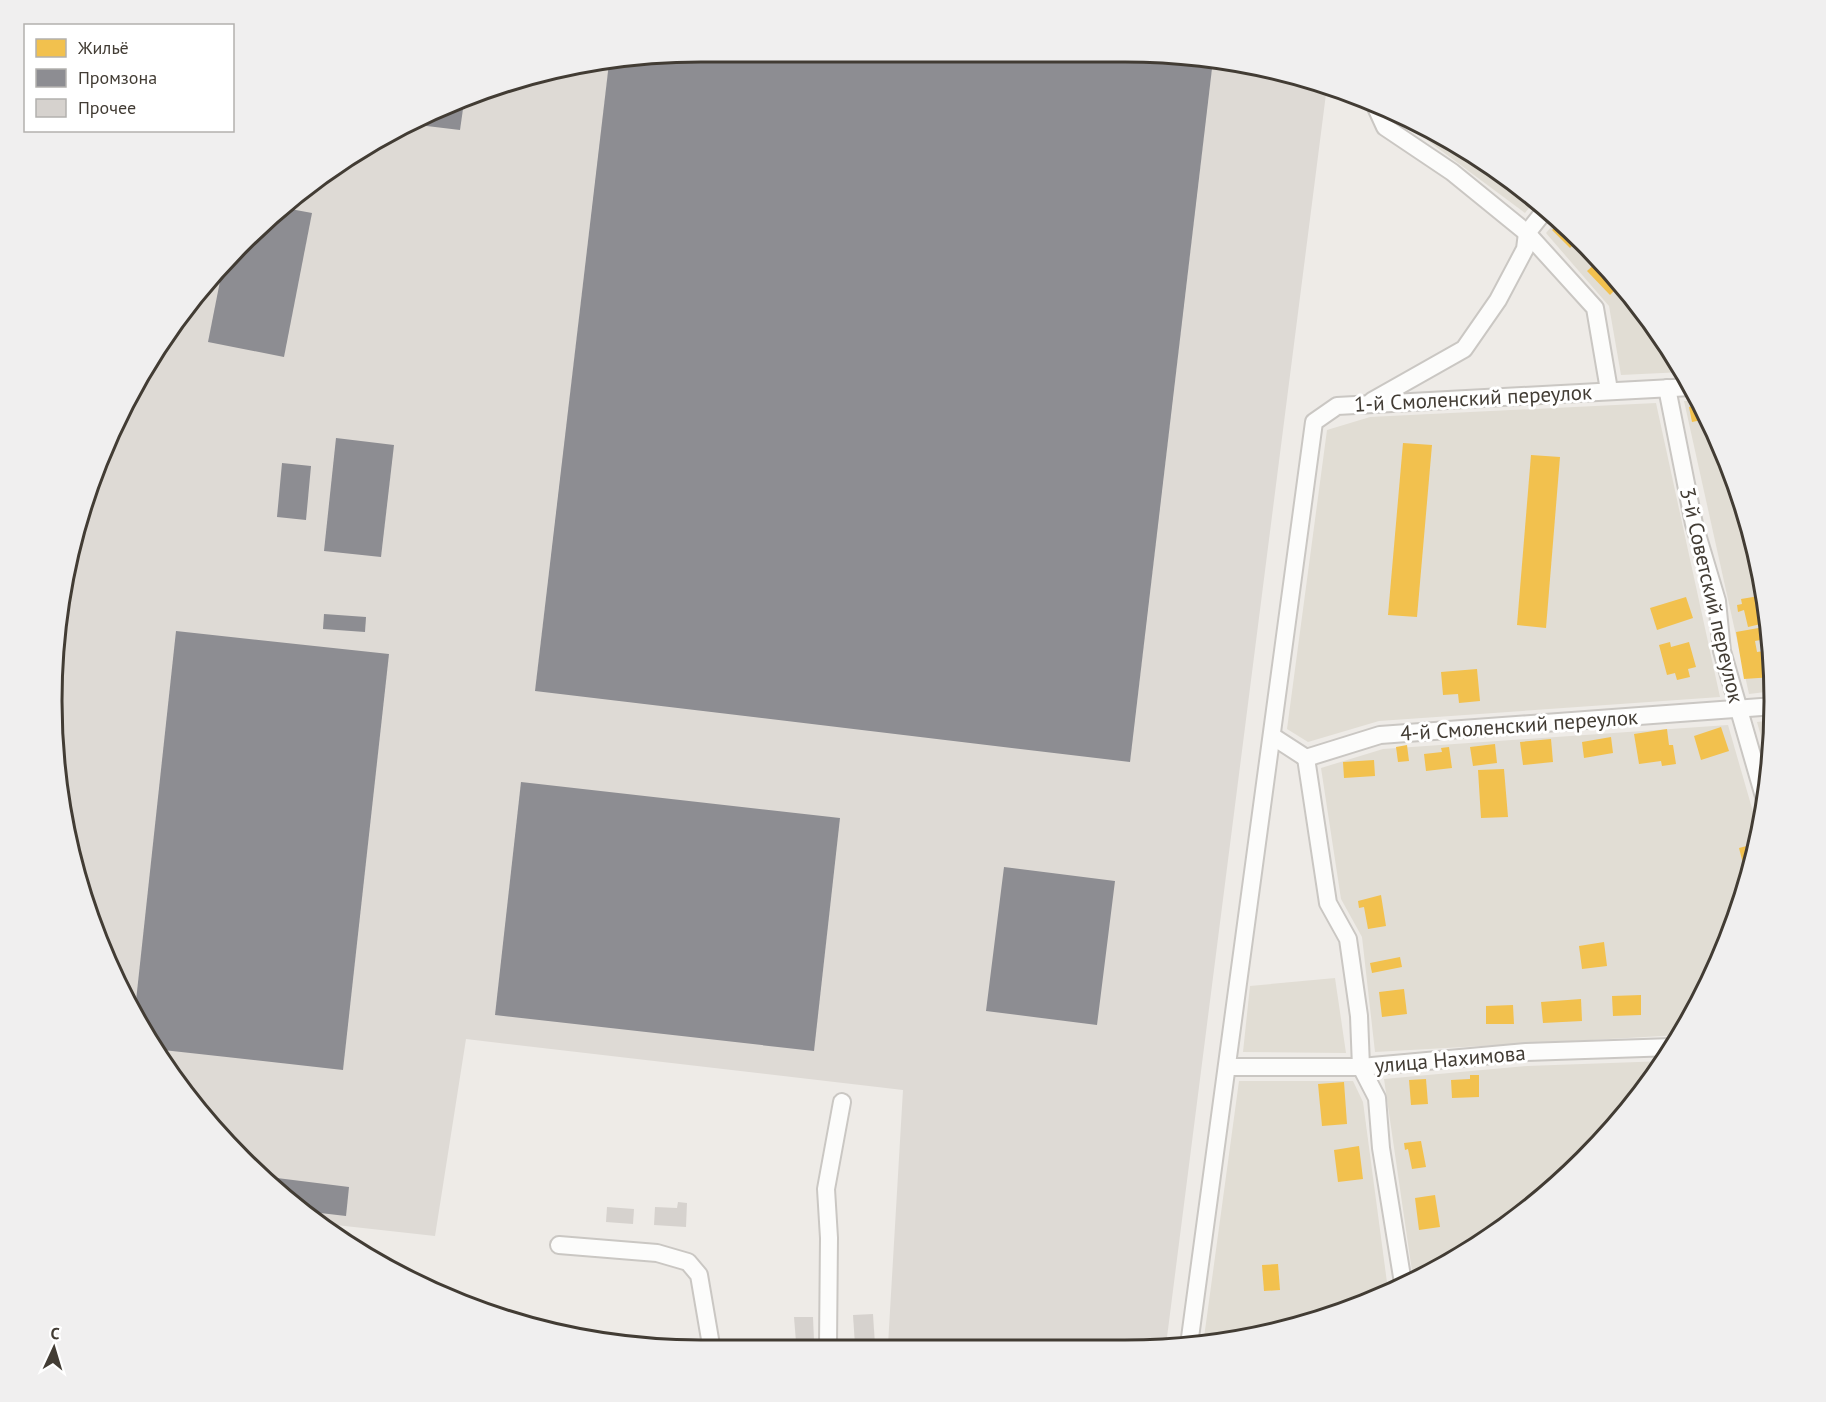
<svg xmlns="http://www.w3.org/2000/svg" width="1826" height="1402" font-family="'PT Sans',sans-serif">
  <rect width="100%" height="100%" fill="#eeebe7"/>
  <g fill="#e1ddd4">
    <polygon points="1395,112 1413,118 1520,185 1536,199 1525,213 1396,117"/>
    <polygon points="1557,220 1613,272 1666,340 1683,372 1621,375 1609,306 1546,233"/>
    <polygon points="1684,401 1698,401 1726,453 1763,575 1774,691 1749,694"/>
    <polygon points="1656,403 1720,697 1379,721 1308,742 1287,729 1327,430 1370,417"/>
    <polygon points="1773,720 1769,765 1757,722"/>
    <polygon points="1728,725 1760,836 1725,950 1680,1035 1375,1052 1362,937 1341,899 1321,768 1383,749"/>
    <polygon points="1335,978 1346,1053 1243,1052 1250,986"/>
    <polygon points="1666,1061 1584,1161 1486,1242 1413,1278 1384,1079 1527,1066"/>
    <polygon points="1239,1081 1353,1081 1363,1102 1388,1290 1334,1316 1203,1345"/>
  </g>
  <polygon fill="#dedad5" points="701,51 1167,52 1294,73 1327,86 1166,1345 888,1345 903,1090 466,1039 435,1236 318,1223 241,1160 160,1062 85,910 57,786 51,701 73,533 138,376 241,242 376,138 532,73"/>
  <g fill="#f2c14e">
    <polygon points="1513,180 1525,189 1518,196 1508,186"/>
    <polygon points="1560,222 1579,239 1570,248 1552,230"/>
    <polygon points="1600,259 1622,283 1610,295 1587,271"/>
    <polygon points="1700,404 1707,419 1692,422 1689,407"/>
    <polygon points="1403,443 1432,445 1417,617 1388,615"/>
    <polygon points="1531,455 1560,457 1546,628 1517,625"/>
    <polygon points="1759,596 1765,623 1748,627 1744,610 1738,612 1737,605 1742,604 1741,599"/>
    <polygon points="1686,597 1693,618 1657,630 1650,608"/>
    <polygon points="1764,627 1766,639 1755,641 1757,652 1770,650 1773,677 1744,679 1736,632"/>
    <polygon points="1670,642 1671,647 1689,642 1696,667 1688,669 1690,677 1677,680 1675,673 1667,675 1659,645"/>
    <polygon points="1477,669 1480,701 1459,703 1458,694 1443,695 1441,672"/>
    <polygon points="1721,727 1729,751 1701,760 1694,736"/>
    <polygon points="1667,729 1669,745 1673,745 1676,764 1662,766 1661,761 1639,764 1634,734"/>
    <polygon points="1611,737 1613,753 1584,758 1582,742"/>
    <polygon points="1551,739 1553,762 1523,765 1520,742"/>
    <polygon points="1495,744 1497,763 1473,766 1470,747"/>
    <polygon points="1407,745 1409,761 1398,762 1396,747"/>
    <polygon points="1449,747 1452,768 1426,771 1424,754 1442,752 1441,748"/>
    <polygon points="1374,760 1375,776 1344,778 1343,762"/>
    <polygon points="1504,769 1508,817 1481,818 1478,770"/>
    <polygon points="1758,843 1753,860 1747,879 1739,848"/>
    <polygon points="1381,895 1386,926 1368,929 1364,907 1359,908 1358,901"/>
    <polygon points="1604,942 1607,966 1582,969 1579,946"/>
    <polygon points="1400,957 1402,967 1372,973 1370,963"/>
    <polygon points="1404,989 1407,1014 1382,1017 1379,992"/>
    <polygon points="1641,995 1641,1015 1613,1016 1612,996"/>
    <polygon points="1581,999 1582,1021 1543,1023 1541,1002"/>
    <polygon points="1513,1005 1514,1024 1486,1024 1486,1006"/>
    <polygon points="1470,1075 1479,1075 1479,1097 1452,1098 1451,1080 1470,1079"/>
    <polygon points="1426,1079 1428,1104 1411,1105 1409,1080"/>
    <polygon points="1344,1082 1347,1124 1322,1126 1318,1084"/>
    <polygon points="1421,1141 1426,1167 1412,1169 1408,1149 1405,1150 1404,1143"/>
    <polygon points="1359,1146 1363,1179 1338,1182 1334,1150"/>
    <polygon points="1435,1195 1440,1227 1419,1230 1415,1198"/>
    <polygon points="1278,1264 1280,1290 1264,1291 1262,1265"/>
  </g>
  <g fill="#8d8d92">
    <polygon points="701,51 1167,52 1213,60 1130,762 535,691 609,63"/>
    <polygon points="464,102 460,130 410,124"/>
    <polygon points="285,208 312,213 284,357 208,342 223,266 241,242"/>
    <polygon points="336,438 394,445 381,557 324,551"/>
    <polygon points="282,463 311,466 306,520 277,517"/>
    <polygon points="324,614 366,617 365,632 323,629"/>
    <polygon points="176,631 389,654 343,1070 154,1049 135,1010"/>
    <polygon points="521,782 840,818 814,1051 495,1015"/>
    <polygon points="1004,867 1115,881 1097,1025 986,1011"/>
    <polygon points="261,1176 349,1187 346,1216 303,1211"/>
  </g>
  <g fill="#d6d2ce">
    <polygon points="678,1202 687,1203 686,1227 654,1225 655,1207 677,1208"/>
    <polygon points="607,1207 634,1209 633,1224 606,1222"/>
    <polygon points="873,1314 875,1345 855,1345 853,1315"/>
    <polygon points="794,1317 813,1317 814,1341 796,1342"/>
  </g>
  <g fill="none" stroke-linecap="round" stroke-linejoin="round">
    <g stroke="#cac7c3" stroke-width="20">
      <g id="minor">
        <polyline points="1374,103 1385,127 1452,172 1527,233 1595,308 1609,390"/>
        <polyline points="1667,388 1694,524 1717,601 1722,651 1765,800"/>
        <polyline points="1372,401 1464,349 1498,300 1525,249 1527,233 1546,209"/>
        <polyline points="1272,736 1306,758 1380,735 1775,706"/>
        <polyline points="1306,758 1328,903 1348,939 1359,1016 1361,1067 1377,1098 1381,1148 1403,1283"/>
        <polyline points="1227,1067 1361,1067 1526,1052 1673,1047"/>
        <polyline points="559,1245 657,1253 688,1262 699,1275 711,1345"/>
        <polyline points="828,1345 829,1238 826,1189 842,1102"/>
        <polyline points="1189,1345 1314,422 1337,406 1691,387"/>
      </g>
    </g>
    <use href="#minor" stroke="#fcfcfb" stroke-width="16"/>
  </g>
  <g text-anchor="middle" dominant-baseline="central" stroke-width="6" stroke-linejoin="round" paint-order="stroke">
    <g font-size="21" fill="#423c34" stroke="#fff">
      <text transform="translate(1473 398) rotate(-3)">1-й Смоленский переулок</text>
      <text transform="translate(1712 595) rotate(77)">3-й Советский переулок</text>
      <text transform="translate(1519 725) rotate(-4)">4-й Смоленский переулок</text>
      <text transform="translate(1450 1059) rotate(-5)">улица Нахимова</text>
    </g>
  </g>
  <path d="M0 0H1826V1402H0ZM701 62H1125A639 639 0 0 1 1764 701V701A639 639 0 0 1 1125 1340H701A639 639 0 0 1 62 701V701A639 639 0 0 1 701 62Z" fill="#f0efef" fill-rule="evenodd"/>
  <path fill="none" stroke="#423c34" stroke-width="3" d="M701 62H1125A639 639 0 0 1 1764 701V701A639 639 0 0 1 1125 1340H701A639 639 0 0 1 62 701V701A639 639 0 0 1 701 62Z"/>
  <rect x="24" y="24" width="210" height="108" fill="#ffffff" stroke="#b3b1ae" stroke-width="1.5"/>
  <rect x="36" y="39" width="30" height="18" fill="#f2c14e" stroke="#b3b1ae" stroke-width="1.5"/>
  <text x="78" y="54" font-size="18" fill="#423c34">Жильё</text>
  <rect x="36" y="69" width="30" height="18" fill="#8d8d92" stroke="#b3b1ae" stroke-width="1.5"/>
  <text x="78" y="84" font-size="18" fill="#423c34">Промзона</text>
  <rect x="36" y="99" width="30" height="18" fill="#d6d2ce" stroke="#b3b1ae" stroke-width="1.5"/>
  <text x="78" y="114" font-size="18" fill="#423c34">Прочее</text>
  <g transform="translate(54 1348) rotate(4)" stroke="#ffffff" stroke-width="4.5" paint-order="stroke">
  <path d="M0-4.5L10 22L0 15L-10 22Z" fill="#423c34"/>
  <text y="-9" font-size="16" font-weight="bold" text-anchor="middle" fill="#423c34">С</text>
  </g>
</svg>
